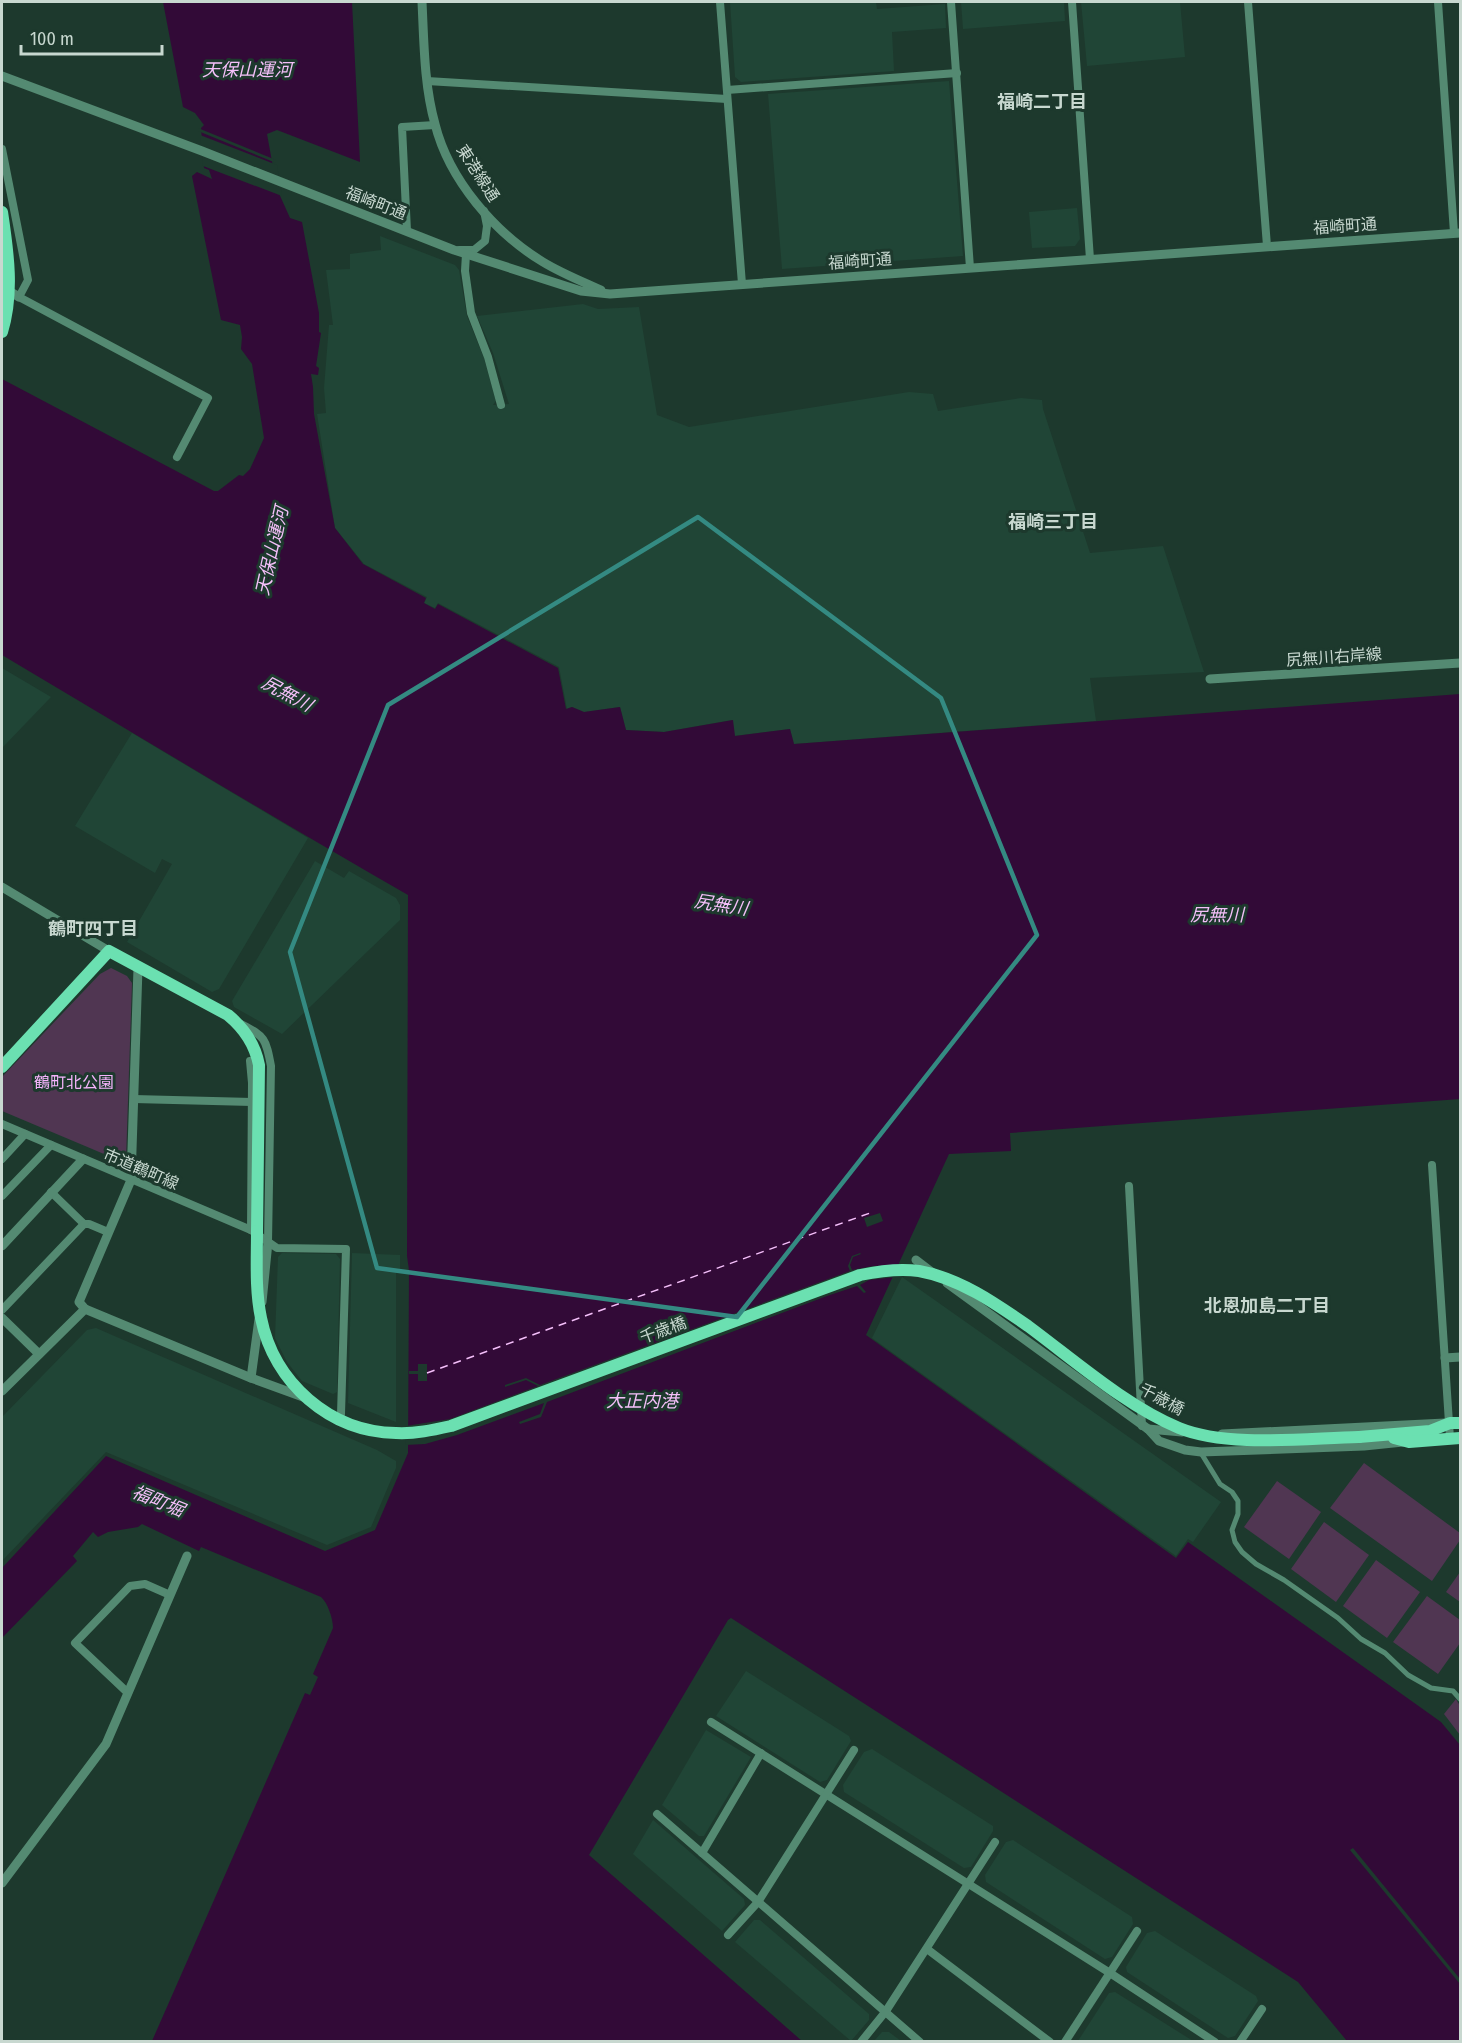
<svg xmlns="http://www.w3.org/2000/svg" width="1462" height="2043" font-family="'Fira Sans Condensed','Noto Sans JP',sans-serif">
  <rect width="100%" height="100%" fill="#1d392d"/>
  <g fill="#204536">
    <polygon points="730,2 876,2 877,9 945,4 946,28 892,32 894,71 741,82 735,77"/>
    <polygon points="961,2 1064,2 1065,21 963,29"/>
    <polygon points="1081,2 1180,2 1185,57 1087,66"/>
    <polygon points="949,81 963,256 782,269 768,94"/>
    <polygon points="1077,208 1080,239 1075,246 1032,248 1029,212"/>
    <polygon points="380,236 455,265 459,270 467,316 484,358 496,401 493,405 509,404 493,353 477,316 583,304 598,309 639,307 657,415 689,427 909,392 933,394 938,411 1021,398 1042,400 1043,409 1090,553 1163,546 1204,672 1090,678 1096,721 794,744 790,729 734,736 732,720 664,732 626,730 620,707 584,712 572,707 567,709 559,667 438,603 435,608 424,603 427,597 364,564 335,528 317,414 326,413 324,388 329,325 333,325 326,270 350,269 350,254 381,250"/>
    <polygon points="2,668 51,697 2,748"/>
    <polygon points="132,733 308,838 219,989 212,992 127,942 172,864 162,859 155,873 75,826"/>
    <polygon points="315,861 344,878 349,871 396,898 400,905 400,920 282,1034 234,1007 232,1001"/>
    <polygon points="282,1253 336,1254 340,1259 337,1392 333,1394 302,1381 287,1362 275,1338 278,1257"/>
    <polygon points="352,1253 400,1255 400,1270 396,1270 396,1422 348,1403"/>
    <polygon points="902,1277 1221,1502 1193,1542 1188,1539 1176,1556 872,1338"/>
    <polygon points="96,1328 377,1450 396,1461 396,1468 371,1527 327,1545 106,1452 2,1561 2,1417 87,1330"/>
    <polygon points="746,1671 849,1736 851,1741 827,1780 820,1782 716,1716"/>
    <polygon points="706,1730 751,1757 704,1836 699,1836 662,1805"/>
    <polygon points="872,1749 993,1826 993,1831 971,1867 964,1868 844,1792 843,1785 864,1752"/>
    <polygon points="653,1820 744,1899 745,1905 722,1931 633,1854"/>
    <polygon points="1013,1840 1132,1917 1133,1924 1112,1957 1105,1959 986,1882 985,1875 1006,1842"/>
    <polygon points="754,1920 760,1920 869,2014 869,2020 851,2041 735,1942"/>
    <polygon points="1155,1931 1256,1996 1258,2001 1235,2036 1228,2038 1127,1972 1126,1967 1147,1933"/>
    <polygon points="1115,1992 1193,2041 1078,2041 1109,1993"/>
    <polygon points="882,2032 889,2032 901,2041 874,2041"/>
  </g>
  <g fill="#503652">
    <polygon points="111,968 127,976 132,983 126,1159 123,1162 2,1111 2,1077 100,974"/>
    <polygon points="1364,1463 1460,1533 1460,1540 1432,1581 1330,1508"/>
    <polygon points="1277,1481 1321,1512 1289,1559 1244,1527"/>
    <polygon points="1324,1522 1369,1555 1336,1602 1291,1569"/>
    <polygon points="1376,1560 1420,1592 1387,1638 1343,1606"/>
    <polygon points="1460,1572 1460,1602 1446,1592"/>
    <polygon points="1427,1596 1460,1620 1460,1643 1438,1674 1393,1642"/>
    <polygon points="1456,1699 1460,1706 1460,1735 1444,1714"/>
  </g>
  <path fill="#320a37" d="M163,2H352L360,162L277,130L267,134L277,189L290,218L302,222L319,313V332L321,333L316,366L319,368L318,375L311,374L313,387L314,414L335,528L363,564L426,598L424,603L435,609L438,604L558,668L566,709L572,707L584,712L620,707L626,730L664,732L733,720L735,736L790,729L794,744L1460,694V1099L1010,1133L1011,1151L949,1154L866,1335L1176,1558L1188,1542L1441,1722L1460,1745V2041H1347L1298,1982L731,1618L728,1620L589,1855L802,2041H152L305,1693L310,1695L318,1677L313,1674L333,1628C333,1619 328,1603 321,1597L201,1547L199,1551L142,1524L138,1527L108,1532L98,1537L93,1532L73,1556L77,1561L2,1638V1568L106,1456L325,1551L375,1530L408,1453L409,1270L407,1256L408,895C272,817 137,735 2,655V379L214,491H218L239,475L243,476L250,469L264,438L252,364L241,349L242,337L240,325L221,320L192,176L197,172L212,179L209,170L204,168L201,128L204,125L195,113L183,107Z"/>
  <g fill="#1d392d">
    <polygon points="198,128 276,160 276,163 198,131"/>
    <polygon points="200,135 277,165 282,196 203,166"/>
    <polygon points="880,1213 883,1221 867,1227 864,1218"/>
    <polygon points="860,1253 861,1254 853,1257 850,1265 852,1270 873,1266 901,1265 896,1277 869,1280 860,1285 866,1292 864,1293 857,1286 827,1296 547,1402 541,1417 520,1424 519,1422 540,1414 544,1403 457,1435 425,1444 405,1445 406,1426 450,1419 538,1386 526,1380 505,1387 505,1385 526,1378 540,1385 850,1271 848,1266 852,1256"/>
    <polygon points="418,1364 427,1364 427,1381 418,1381 418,1374 409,1374 409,1371 418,1371"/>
    <polygon points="1353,1848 1460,1979 1460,1984 1350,1850"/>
  </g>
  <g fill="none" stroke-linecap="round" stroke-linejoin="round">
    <polyline stroke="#f4bff9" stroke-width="1.5" stroke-dasharray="8 6" stroke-linecap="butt" points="427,1373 870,1213 872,1216"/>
    <polyline stroke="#548a72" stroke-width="5" points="1201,1453 1220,1484 1232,1492 1238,1501 1238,1514 1232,1530 1235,1542 1242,1552 1256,1564 1284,1580 1338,1618 1361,1639 1385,1653 1408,1675 1431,1688 1453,1691 1460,1699"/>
    <g stroke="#548a72" stroke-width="8">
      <polyline points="720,2 742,284"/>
      <polyline points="951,2 970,268"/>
      <polyline points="1072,2 1090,259"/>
      <polyline points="1248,2 1267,246"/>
      <polyline points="1438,2 1454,233"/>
      <polyline points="427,81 727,99"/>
      <polyline points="727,90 957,73"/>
      <polyline points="2,149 28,280 19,297 208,398 177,457"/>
      <polyline points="407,231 402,127 435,125"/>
      <polyline points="459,250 474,250 485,241 487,226 484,211"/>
      <polyline points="466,254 465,271 471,313 488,357 501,405"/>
      <path d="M241,1024C265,1036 266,1039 271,1066L268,1242"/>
      <polyline points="250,1061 252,1083 251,1230"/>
      <polyline points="134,1099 252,1102"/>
      <polyline points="2,1124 251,1230 277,1248 346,1249 341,1414"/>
      <polyline points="2,1159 25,1134"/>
      <polyline points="1432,1165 1450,1438"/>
      <polyline points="1129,1186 1142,1426"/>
      <polyline points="51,1192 84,1224 89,1224 108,1232"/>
      <polyline points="2,1196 51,1145"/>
      <polyline points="2,1310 84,1224"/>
      <polyline points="128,1693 75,1643 130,1586 145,1584 170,1595"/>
      <polyline points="711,1722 1110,1973 1215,2042"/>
      <polyline points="657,1814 920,2042"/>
      <polyline points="702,1853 761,1753"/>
      <polyline points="728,1935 758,1902 854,1750"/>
      <polyline points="927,1949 1050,2042"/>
      <polyline points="861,2042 886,2011 995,1842"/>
      <polyline points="1065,2042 1137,1931"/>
      <polyline points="1240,2042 1262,2009"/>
    </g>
    <g stroke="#548a72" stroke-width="9">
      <path d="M422,2C424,42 424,85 435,124C449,180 495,233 543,262C561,273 581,281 601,290"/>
      <polyline points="2,76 202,151 454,250 581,291 610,294 1460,233"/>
      <polyline points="2,287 19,297"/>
      <polyline points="1210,679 1460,663"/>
      <polyline points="2,887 109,951"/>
      <polyline points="2,1246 83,1159"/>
      <polyline points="916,1260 933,1273"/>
      <polyline points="947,1283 1148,1429 1159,1441 1185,1450 1201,1452 1364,1446 1403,1442"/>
      <polyline points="262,1302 268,1242"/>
      <polyline points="85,1309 79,1302 131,1180 138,968"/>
      <polyline points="2,1318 39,1354"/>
      <polyline points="1445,1358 1460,1357"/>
      <polyline points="251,1378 259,1319"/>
      <polyline points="2,1391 85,1309 251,1378 303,1397"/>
      <polyline points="1148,1429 1182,1432"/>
      <polyline points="1222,1434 1445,1423"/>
      <polyline points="2,1883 106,1744 187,1556"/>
    </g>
    <g stroke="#6be0b1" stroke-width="12">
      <path d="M2,1067L109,951L228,1015C245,1029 255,1044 259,1065L257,1231"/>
      <polyline points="1359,1437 1430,1431 1450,1423 1460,1423"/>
      <polyline points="1394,1438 1409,1442 1460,1438"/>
    </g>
    <g stroke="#6be0b1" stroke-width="12">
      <path d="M2,212C8,252 14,293 2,332"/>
      <path d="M257,1231C257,1260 255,1289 261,1318C274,1383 330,1432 396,1433C415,1434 433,1430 451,1426L860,1275C879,1271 899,1268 919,1271C959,1278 995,1303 1028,1326C1074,1360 1126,1406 1179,1428C1228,1448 1306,1438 1359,1437"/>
    </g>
  </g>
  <path fill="none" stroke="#348a82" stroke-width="4.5" stroke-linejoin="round" d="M698,517L941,698L1037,935L737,1317L377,1268L290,952L388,705Z"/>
  <g text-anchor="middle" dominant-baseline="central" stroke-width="6" stroke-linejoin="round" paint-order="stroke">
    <g font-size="16" fill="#c8d8d0" stroke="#1d392d">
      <text transform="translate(478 173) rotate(57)">東港線通</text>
      <text transform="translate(376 203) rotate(21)">福崎町通</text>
      <text transform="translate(1345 226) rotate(-4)">福崎町通</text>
      <text transform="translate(860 261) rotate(-4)">福崎町通</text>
      <text transform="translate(1334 657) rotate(-4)">尻無川右岸線</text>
      <text transform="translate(141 1169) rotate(23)">市道鶴町線</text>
      <text transform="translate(663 1330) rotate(-20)">千歳橋</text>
      <text transform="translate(1162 1399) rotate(29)">千歳橋</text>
    </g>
    <g font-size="16" fill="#f4b3fb" stroke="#1d392d">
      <text x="74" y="1082">鶴町北公園</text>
    </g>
    <g font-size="18" font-style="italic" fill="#f4bff9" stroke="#1d392d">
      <text x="247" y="70">天保山運河</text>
      <text transform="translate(272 551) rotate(-77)">天保山運河</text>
      <text transform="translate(287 694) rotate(28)">尻無川</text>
      <text transform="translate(721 905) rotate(9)">尻無川</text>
      <text x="1217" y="915">尻無川</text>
      <text x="642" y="1401">大正内港</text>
      <text transform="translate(158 1501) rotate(22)">福町堀</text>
    </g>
    <g font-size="18" font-weight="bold" fill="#c8d8d0" stroke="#1d392d">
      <text x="1042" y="102">福崎二丁目</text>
      <text x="1053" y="522">福崎三丁目</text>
      <text x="93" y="929">鶴町四丁目</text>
      <text x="1267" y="1306">北恩加島二丁目</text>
    </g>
  </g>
  <rect width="1462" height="2043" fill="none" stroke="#c8d8d0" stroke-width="6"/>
  <path d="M21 45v9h141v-9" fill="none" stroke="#c8d8d0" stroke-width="3"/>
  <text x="30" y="45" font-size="18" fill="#c8d8d0" stroke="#1d392d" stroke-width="4.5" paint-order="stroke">100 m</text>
</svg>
